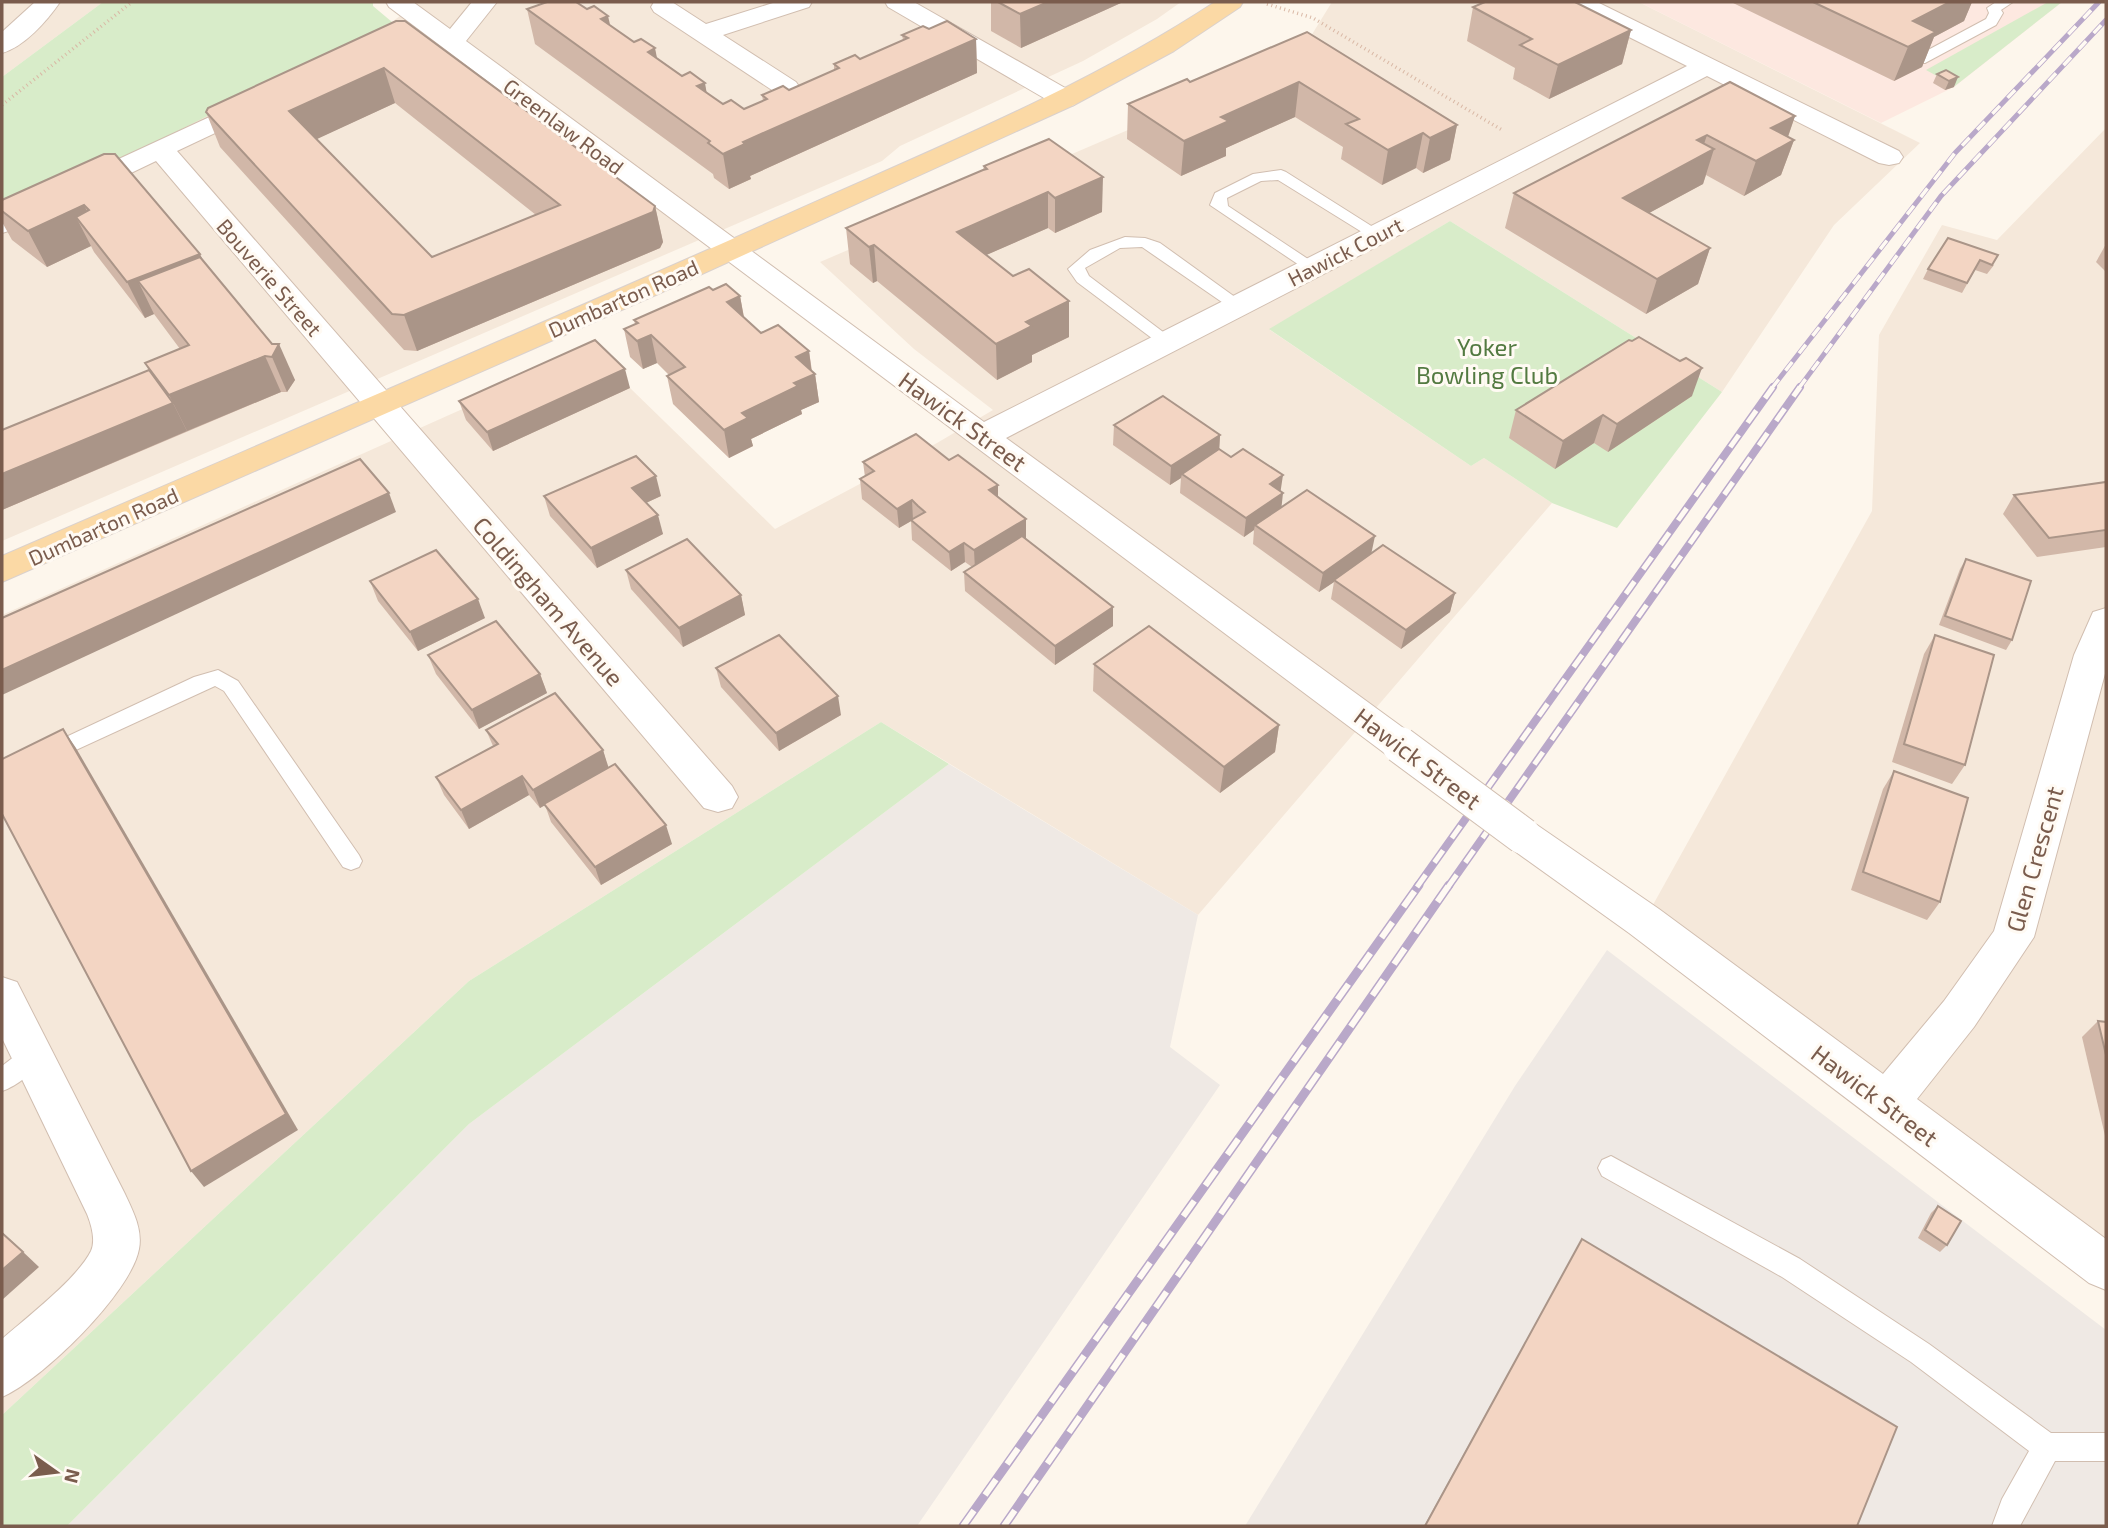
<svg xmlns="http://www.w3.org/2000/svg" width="2108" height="1528" font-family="'Exo 2',sans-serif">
  <rect width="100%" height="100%" fill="#fdf6ec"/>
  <g fill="#f5e8da">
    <polygon points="2,2 103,2 2,77"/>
    <polygon points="418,2 1181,2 1157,19 1083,61 900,146 882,161 2,541 2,215 392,22"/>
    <polygon points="1332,2 1639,2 1920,143 1834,225 1722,392 1450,221 1270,330 1471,466 1484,458 1552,503 1198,915 881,722 469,981 2,1415 2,615 592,351 775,529 937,443 993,410 914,349 820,262 1298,57"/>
    <polygon points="2106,128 2106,1267 1644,921 1872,511 1879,335 1942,225 1997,240"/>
  </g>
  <polygon fill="#fde8e0" points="1639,2 2062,2 1954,87 1881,123"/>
  <g fill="#efe9e4">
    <polygon points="949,764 1198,915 1170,1047 1220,1085 917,1526 67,1526 469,1124"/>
    <polygon points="1607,950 2106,1330 2106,1526 1245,1526 1515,1086"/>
  </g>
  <g fill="#d8ecc9">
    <polygon points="103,2 373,2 373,6 392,22 162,139 2,215 2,77"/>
    <polygon points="2048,2 2062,2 1955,86 1926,70"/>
    <polygon points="1450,221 1722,392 1617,528 1552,503 1484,458 1471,466 1269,329"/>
    <polygon points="881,722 949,764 469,1124 67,1526 2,1526 2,1415 469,981"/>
  </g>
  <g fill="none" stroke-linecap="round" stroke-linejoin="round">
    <g stroke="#d1beb0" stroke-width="2">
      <g id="service">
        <polygon points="1996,2 2013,2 2001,10 2003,13 1996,25 1925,63 1915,63 1915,57 1986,19 1989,13 1987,8"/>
        <polygon points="1281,170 1286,172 1384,234 1376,239 1370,237 1278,180 1261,181 1227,198 1228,206 1317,265 1319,268 1317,271 1311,273 1210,205 1215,193 1253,174"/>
        <polygon points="1125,237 1145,238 1160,243 1246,305 1238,310 1232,309 1142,247 1120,248 1085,268 1089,276 1175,341 1167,346 1161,345 1077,282 1068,269 1090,250"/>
        <polygon points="218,670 238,681 359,855 362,861 359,867 351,870 343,867 224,691 215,686 2,784 2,767 194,677"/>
        <path d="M32,1045L40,1049L44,1056C37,1070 17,1086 2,1091V1066L24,1049Z"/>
        <polygon points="1611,1156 1800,1259 1929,1344 2051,1433 2106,1433 2106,1461 2055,1461 2020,1526 1992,1526 2002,1499 2029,1451 1911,1362 1782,1277 1602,1176 1598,1168 1602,1160"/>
      </g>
    </g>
    <g stroke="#d1beb0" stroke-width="2">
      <g id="minor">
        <path d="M35,2H60C47,21 24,47 2,53V32Z"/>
        <polygon points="386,2 413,2 450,29 472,2 497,2 466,41 984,422 1687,66 1569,7 1566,2 1597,2 1899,151 1903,157 1899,163 1889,165 1879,163 1707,76 1006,438 1413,735 1419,745 1413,755 1400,760 1387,755 389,7"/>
        <polygon points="654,2 672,2 706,24 776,2 812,2 809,7 723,35 796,82 800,88 796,94 787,96 778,94 654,12 651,7"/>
        <polygon points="885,2 914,2 1074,93 1078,99 1074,105 1065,107 1056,105 888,7"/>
        <polygon points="257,95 266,97 270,103 266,109 177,151 732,786 738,797 732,808 718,812 704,808 156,161 12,230 2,233 2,213"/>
        <polygon points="2106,608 2106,670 2034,937 1974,1027 1917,1099 2106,1239 2106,1290 2089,1283 1629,933 1509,847 1503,836 1509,825 1523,820 1537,825 1659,909 1883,1074 1944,1001 1994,931 2074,655 2093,612"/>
        <path d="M2,977L17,982L124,1192C132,1209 143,1229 139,1249C131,1293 42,1380 2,1397V1339C26,1318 77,1279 91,1251C96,1240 91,1224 87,1214L2,1038Z"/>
      </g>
    </g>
    <g stroke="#dad1cd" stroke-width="2">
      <path id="primary" d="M1215,2H1243L1240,7L1174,51L1074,105L658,294L2,582V556C260,444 520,334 777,219C925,152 1078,92 1215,2Z"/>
    </g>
    <g stroke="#d9b8a5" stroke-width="3.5" stroke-dasharray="1 3.5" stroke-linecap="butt">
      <polyline points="1267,4 1313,18 1502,130"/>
      <polyline points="2,105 132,2"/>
    </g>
    <use href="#service" fill="#fff" fill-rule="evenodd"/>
    <use href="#minor" fill="#fff" fill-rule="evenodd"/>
    <use href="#primary" fill="#fbd9a5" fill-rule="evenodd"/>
    <g stroke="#b9a8c9" stroke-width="5">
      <g id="rail-far2">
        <polyline points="1772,388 1955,153 2099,2"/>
        <polyline points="1799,388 1941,196 2106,20"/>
      </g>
    </g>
    <g stroke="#b9a8c9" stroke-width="8">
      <g id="rail-far1">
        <polyline points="1417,887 1773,387"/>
        <polyline points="1448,887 1800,387"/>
      </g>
    </g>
    <g stroke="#b9a8c9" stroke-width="9">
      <g id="rail">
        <polyline points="963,1526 1419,885"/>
        <polyline points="1004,1526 1449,885"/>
      </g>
    </g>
    <use href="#rail-far2" stroke="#fffaf3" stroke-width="3.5" stroke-dasharray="11" stroke-linecap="butt"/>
    <use href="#rail-far1" stroke="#fffaf3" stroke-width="5" stroke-dasharray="15" stroke-linecap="butt"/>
    <use href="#rail" stroke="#fffaf3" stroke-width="6" stroke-dasharray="19" stroke-linecap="butt"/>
    <g stroke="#d1beb0" stroke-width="38" stroke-linecap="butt">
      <polyline id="minor-bridge" points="1400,745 1523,836"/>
    </g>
    <use href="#minor-bridge" stroke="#fff" stroke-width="36"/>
  </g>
  <g fill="#d1b7a8" fill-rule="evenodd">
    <polygon points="991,2 1123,2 1021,48 991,31"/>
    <polygon points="1731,2 1972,2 1964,21 1934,37 1922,67 1894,81"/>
    <polygon points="1473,7 1631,30 1622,64 1549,99 1513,79 1515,68 1467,41"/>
    <polygon points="527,9 587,9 723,104 744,109 763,101 762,95 789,90 834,70 834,64 860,59 903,40 902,35 929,29 976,39 977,73 750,176 751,179 729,189 714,178 713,174 535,44"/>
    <path d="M396,21L655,206L663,242L660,248L417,351L404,350L220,147L206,112ZM395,103L536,215L432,257L316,139Z"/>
    <polygon points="1307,32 1457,125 1450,160 1423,173 1416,168 1382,185 1341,159 1343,147 1295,117 1226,148 1226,156 1181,176 1127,139 1128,104 1190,82"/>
    <polygon points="1946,70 1954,87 1945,90 1933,83 1937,74"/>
    <polygon points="1730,82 1795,116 1788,137 1794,140 1781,175 1744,196 1706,175 1703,184 1649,213 1710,248 1698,284 1646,314 1505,228 1514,193"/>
    <polygon points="104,154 202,260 295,380 287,392 281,392 2,510 2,430 149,371 145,363 180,349 154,314 145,318 94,252 91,246 47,267 12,240 2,222 2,200"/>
    <polygon points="984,166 1102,212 1055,233 1048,228 986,255 1013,276 1069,301 1069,337 1032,355 1032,362 997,380 877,281 873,283 850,264 846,228 983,170"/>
    <polygon points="1948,238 1994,265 1987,274 1975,270 1962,293 1923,279 1928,269"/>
    <polygon points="2106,244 2106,272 2096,262"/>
    <polygon points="713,290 740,296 744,317 761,333 809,351 812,371 815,374 819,402 801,410 802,414 751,439 753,446 729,458 673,404 667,376 669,375 657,363 643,369 630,357 624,329 635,324 634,320"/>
    <polygon points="630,388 493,451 466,420 459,401"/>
    <polygon points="1692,396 1608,452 1594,443 1555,469 1509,438 1516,410"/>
    <polygon points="1114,425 1220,435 1219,449 1281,491 1281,507 1371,553 1455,593 1450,612 1401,649 1331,599 1334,582 1319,592 1253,544 1254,530 1244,537 1180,493 1181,478 1170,485 1113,445"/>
    <polygon points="949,460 998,485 998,498 1026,538 1025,539 1113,626 1055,665 965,591 964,572 972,567 965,562 951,571 912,540 911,521 899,528 862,499 860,479 865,477 863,462"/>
    <polygon points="2106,482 2106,547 2037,557 2003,514 2014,495"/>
    <polygon points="544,496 661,496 646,503 663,534 597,568 550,516"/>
    <polygon points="1966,559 2012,640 2006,650 1939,625 1960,569"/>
    <polygon points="626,570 741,595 745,615 683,647 631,589"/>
    <polygon points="370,581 485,618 418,651 378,601"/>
    <polygon points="1935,635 1965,765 1952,784 1892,762 1924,654"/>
    <polygon points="428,655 540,674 547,693 479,729 436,674"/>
    <polygon points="1094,664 1279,725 1275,752 1220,793 1093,691"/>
    <polygon points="716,668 841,715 779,751 721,687"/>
    <polygon points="486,730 603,750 608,768 672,844 601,885 551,822 545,805 540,808 529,795 469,829 444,795 436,777 493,746"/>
    <polygon points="1894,771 1940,902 1927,920 1851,890 1883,789"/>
    <polygon points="2098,1021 2106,1022 2106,1140 2082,1037"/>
    <polygon points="1938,1206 1947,1245 1940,1252 1918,1238 1931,1213"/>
    <polygon points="1582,1239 1857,1526 1424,1526"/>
  </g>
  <g fill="#aa9588">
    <polygon points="1048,2 1123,2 1021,48 1020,14"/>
    <polygon points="1950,2 1972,2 1964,21 1934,37 1922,67 1894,81 1908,47 1913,21"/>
    <polygon points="608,16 616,50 601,19"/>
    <polygon points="1631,30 1622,64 1549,99 1558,65"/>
    <polygon points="976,39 977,73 750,176 751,179 729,189 723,154 743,142"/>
    <polygon points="655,48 662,83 648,52"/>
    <polygon points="384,68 395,103 302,146 289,111"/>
    <polygon points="1958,77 1954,87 1945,90 1949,81"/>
    <polygon points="1299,82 1295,117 1226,148 1226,156 1181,176 1184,141 1221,117"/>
    <polygon points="705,83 711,118 697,86"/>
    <polygon points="1795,116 1785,145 1794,140 1781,175 1744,196 1756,161 1771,128"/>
    <polygon points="1457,125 1450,160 1423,173 1430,138"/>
    <polygon points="1423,133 1416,168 1382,185 1388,150"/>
    <polygon points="1707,135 1700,156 1714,149 1703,184 1612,233 1623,198 1697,140"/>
    <polygon points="1103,177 1102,212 1055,233 1055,198"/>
    <polygon points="1048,192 1048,228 959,267 957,232"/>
    <polygon points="84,205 102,241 76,217 91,246 47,267 28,231"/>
    <polygon points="655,206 663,242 660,248 417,351 404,315"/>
    <polygon points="874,245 877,281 873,283 869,247"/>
    <polygon points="1710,248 1698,284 1646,314 1657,279"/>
    <polygon points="200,254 216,290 138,281 154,314 145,318 127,282"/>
    <polygon points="740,296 745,324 727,302"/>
    <polygon points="1069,301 1069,337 1032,355 1032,362 997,380 996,344 1026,322"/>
    <polygon points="651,335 657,363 643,369 637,341"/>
    <polygon points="279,344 295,380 287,392 272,357"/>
    <polygon points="809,351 812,375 815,374 819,402 801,410 802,414 751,439 753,446 729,458 724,430 742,413 796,357"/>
    <polygon points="265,356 281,392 187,431 169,395"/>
    <polygon points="1702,368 1692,396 1608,452 1617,424"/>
    <polygon points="625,369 630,388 493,451 487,432"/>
    <polygon points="173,403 187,431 2,510 2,474"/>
    <polygon points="1603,415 1594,443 1555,469 1563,441"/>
    <polygon points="1220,435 1219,454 1182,474 1181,478 1170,485 1171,466"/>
    <polygon points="1283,475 1280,495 1283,493 1281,512 1255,525 1254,530 1244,537 1246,518 1270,484"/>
    <polygon points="656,476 661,496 637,507 632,488"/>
    <polygon points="998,485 998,505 989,490"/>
    <polygon points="389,493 396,512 2,695 2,670"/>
    <polygon points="912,500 913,520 899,528 897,509"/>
    <polygon points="658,515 663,534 597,568 591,548"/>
    <polygon points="1026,519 1026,538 975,570 974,550"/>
    <polygon points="1375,536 1371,555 1334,580 1334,582 1319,592 1323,573"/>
    <polygon points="964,543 965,562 951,571 949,552"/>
    <polygon points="1455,593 1450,612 1401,649 1406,630"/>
    <polygon points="741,595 745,615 683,647 679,628"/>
    <polygon points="478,599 485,618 418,651 410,632"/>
    <polygon points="1113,607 1113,626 1055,665 1055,646"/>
    <polygon points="540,674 547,693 479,729 472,710"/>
    <polygon points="838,696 841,715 779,751 776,733"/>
    <polygon points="1279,725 1275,752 1220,793 1224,767"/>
    <polygon points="63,729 76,748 298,1130 204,1187 191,1171"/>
    <polygon points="603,750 609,769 540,808 533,790"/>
    <polygon points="522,776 529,795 469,829 461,810"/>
    <polygon points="666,825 672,844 601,885 595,867"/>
    <polygon points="2,1232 39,1267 2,1300"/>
  </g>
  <g fill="#f3d5c3" stroke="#aa9588" stroke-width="2" fill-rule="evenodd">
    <polygon points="547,2 576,2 587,9 594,6 608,16 601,19 634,42 641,39 655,48 648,52 682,76 690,72 705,83 697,86 723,104 731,100 744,109 767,99 762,95 783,86 789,90 839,68 834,64 855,55 860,59 908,38 902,35 923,26 929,29 947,21 976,39 743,142 745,144 723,154 708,143 710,141 527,9"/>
    <polygon points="998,2 1048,2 1020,14"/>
    <polygon points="1485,2 1575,2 1631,30 1558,65 1520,45 1532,39 1473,7"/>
    <polygon points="1813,2 1950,2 1913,21 1936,32 1908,47"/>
    <path d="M396,21H405L655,206L653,212L404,315L392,314L206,112L208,108ZM384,68L560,205L432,257L289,111Z"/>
    <polygon points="1307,32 1457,125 1430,138 1423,133 1388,150 1346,124 1359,119 1299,82 1221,117 1229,121 1184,141 1128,104 1187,79 1190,82"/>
    <polygon points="1946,70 1958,77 1949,81 1937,74"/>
    <polygon points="1730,82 1795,116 1771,128 1794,140 1756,161 1707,135 1697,140 1714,149 1623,198 1710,248 1657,279 1514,193"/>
    <polygon points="1049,139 1103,177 1055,198 1048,192 957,232 1013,276 1029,269 1069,301 1026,322 1032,326 996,344 874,245 869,247 846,228 983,170 987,169 984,166"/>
    <polygon points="104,154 115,154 200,254 127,282 76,217 89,210 84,205 28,231 2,211 2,200"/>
    <polygon points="1948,238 1998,255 1992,265 1980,260 1967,283 1928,269"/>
    <polygon points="200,257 272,344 279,344 272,357 265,356 169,395 145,363 189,345 138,281"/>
    <polygon points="726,284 740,296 727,302 761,333 778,325 809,351 796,357 815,374 794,383 798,386 742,413 748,418 724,430 667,376 685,367 651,335 637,341 624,329 638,323 634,320 709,287 713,290"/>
    <polygon points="1639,337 1680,361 1686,358 1702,368 1617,424 1603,415 1563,441 1516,410 1629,340 1632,341"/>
    <polygon points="595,340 625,369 487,432 459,401"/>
    <polygon points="149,370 173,403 2,474 2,430"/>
    <polygon points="1163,396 1220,435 1171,466 1114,425"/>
    <polygon points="916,434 949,460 958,455 998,485 989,490 1026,519 974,550 964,543 949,552 911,520 925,512 918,506 912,500 897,509 860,479 874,471 863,462"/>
    <polygon points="1219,449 1231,457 1243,449 1283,475 1270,484 1283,493 1246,518 1182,474"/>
    <polygon points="636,456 656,476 632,488 658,515 591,548 544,496"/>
    <polygon points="360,459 389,493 2,670 2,618"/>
    <polygon points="2106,482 2106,530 2049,538 2014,495"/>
    <polygon points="1307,490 1375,536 1323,573 1255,525"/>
    <polygon points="1022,536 1113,607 1055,646 964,572"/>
    <polygon points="687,539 741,595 679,628 626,570"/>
    <polygon points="1383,545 1455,593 1406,630 1334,580"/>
    <polygon points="436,550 478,599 410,632 370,581"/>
    <polygon points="1966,559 2031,581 2012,640 1945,616"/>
    <polygon points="496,621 540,674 472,710 428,655"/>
    <polygon points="1149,626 1279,725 1224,767 1094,664"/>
    <polygon points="779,635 838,696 776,733 716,668"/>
    <polygon points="1935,635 1994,655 1965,765 1904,744"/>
    <polygon points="555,693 603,750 533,790 522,776 461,810 436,777 498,744 486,730"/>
    <polygon points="63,729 286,1114 191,1171 2,814 2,759"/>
    <polygon points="615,764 666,825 595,867 544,804"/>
    <polygon points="1894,771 1968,798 1940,902 1863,872"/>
    <polygon points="2098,1021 2106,1022 2106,1055"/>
    <polygon points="1938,1206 1961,1221 1947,1245 1925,1230"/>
    <polygon points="2,1233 23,1252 2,1270"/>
    <polygon points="1582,1239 1897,1427 1857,1526 1425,1526"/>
  </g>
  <g text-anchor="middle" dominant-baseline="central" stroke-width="6" stroke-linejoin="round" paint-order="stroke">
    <g font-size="21" fill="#7a5c4d" stroke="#fffaf3">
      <text transform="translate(564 126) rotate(37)">Greenlaw Road</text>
      <text transform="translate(1345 251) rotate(-27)">Hawick Court</text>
      <text transform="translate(270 277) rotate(49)">Bouverie Street</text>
      <text transform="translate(623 298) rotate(-24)">Dumbarton Road</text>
      <text transform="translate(103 526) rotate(-24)">Dumbarton Road</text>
    </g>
    <g font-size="24" fill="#537a41" stroke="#fffaf3">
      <text x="1487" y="346">Yoker<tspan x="1487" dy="28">Bowling Club</tspan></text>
    </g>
    <g font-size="24" fill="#7a5c4d" stroke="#fffaf3">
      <text transform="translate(963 421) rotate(36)">Hawick Street</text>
      <text transform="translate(549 601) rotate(49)">Coldingham Avenue</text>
      <text transform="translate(1418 758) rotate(37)">Hawick Street</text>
      <text transform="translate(2034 859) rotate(-74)">Glen Crescent</text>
      <text transform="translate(1875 1095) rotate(37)">Hawick Street</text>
    </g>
  </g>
  <rect width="2108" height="1528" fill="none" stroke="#7a5c4d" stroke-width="7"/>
  <g transform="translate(56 1472) rotate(104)" stroke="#fffaf3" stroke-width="5" paint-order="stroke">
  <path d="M0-5L12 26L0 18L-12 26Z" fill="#7a5c4d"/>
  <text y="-10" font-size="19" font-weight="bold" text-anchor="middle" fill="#7a5c4d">N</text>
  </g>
</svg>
